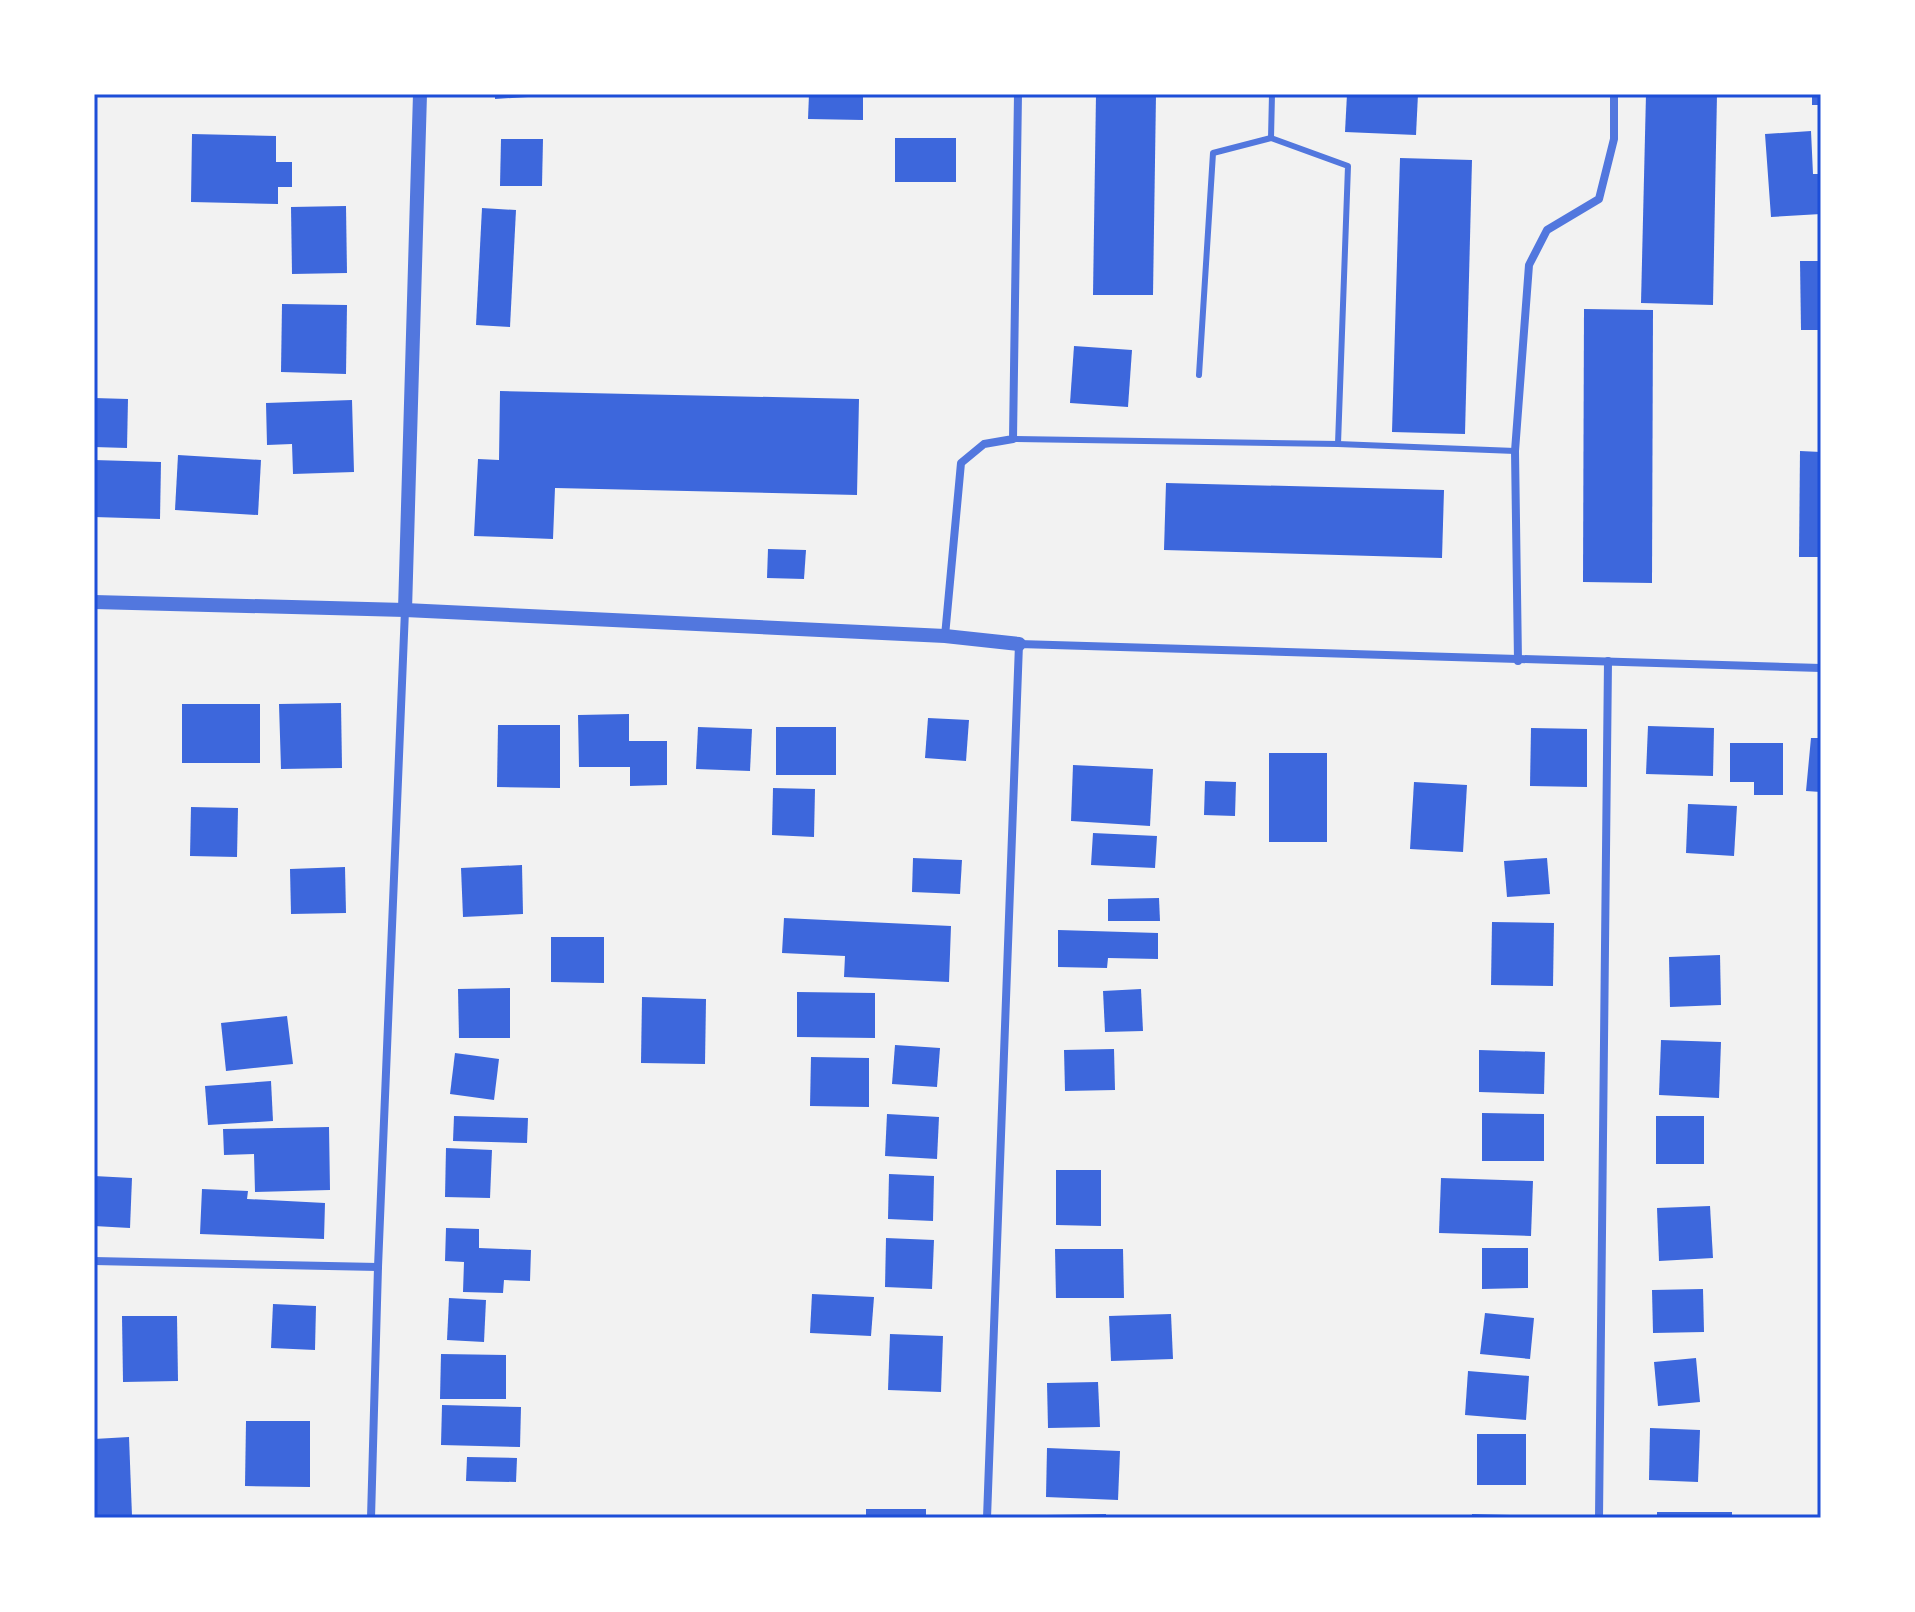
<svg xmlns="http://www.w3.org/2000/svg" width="1915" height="1612" font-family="'DM Sans',sans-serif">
  <rect width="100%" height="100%" fill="#f2f2f2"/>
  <g fill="#3d67dc">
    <polygon points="495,94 544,94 544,96 495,99"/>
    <polygon points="809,94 863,94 863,120 808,119"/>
    <polygon points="1096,94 1156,94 1153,295 1093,295"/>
    <polygon points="1347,94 1418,94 1416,135 1345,132"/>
    <polygon points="1646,94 1717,94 1713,305 1641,303"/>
    <rect x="1812" y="94" width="9" height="11"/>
    <polygon points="1811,131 1813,174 1821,174 1821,214 1771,217 1765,134"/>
    <polygon points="192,134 276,136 276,162 292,162 292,187 278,187 278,204 191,202"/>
    <rect x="895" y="138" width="61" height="44"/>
    <polygon points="501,139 543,139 542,186 500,186"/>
    <polygon points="1400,158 1472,160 1465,434 1392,432"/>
    <polygon points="346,206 347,273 292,274 291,207"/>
    <polygon points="482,208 516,210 510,327 476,325"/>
    <polygon points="1800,261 1821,261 1821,330 1801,330"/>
    <polygon points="282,304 347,305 346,374 281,372"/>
    <polygon points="1584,309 1653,310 1652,583 1583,582"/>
    <polygon points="1074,346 1132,350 1128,407 1070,403"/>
    <polygon points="500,391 859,399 857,495 555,488 553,539 474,536 478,459 499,460"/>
    <polygon points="94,398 128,399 127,448 94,447"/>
    <polygon points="352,400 354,472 293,474 292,444 267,445 266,403"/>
    <polygon points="1800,451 1821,452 1821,557 1799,557"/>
    <polygon points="178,455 261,460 258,515 175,510"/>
    <polygon points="94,460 161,462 160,519 94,517"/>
    <polygon points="1166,483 1444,490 1442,558 1164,550"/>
    <polygon points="768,549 806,550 804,579 767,578"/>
    <polygon points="341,703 342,768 281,769 279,704"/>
    <rect x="182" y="704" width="78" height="59"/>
    <polygon points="629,714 629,741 667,741 667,785 630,786 630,767 579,767 578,715"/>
    <polygon points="928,718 969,720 966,761 925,758"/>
    <polygon points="498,725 560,725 560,788 497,787"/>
    <polygon points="1648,726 1714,728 1713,776 1646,774"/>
    <polygon points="698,727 752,729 750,771 696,769"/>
    <rect x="776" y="727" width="60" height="48"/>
    <polygon points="1531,728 1587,729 1587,787 1530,786"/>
    <polygon points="1811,738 1821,738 1821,792 1806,791"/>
    <polygon points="1730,743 1783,743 1783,795 1754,795 1754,782 1730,782"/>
    <rect x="1269" y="753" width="58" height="89"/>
    <polygon points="1073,765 1153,769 1150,826 1071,821"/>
    <polygon points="1205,781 1236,782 1235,816 1204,815"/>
    <polygon points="1414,782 1467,785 1463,852 1410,849"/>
    <polygon points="773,788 815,789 814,837 772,835"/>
    <polygon points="1688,804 1737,806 1734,856 1686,853"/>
    <polygon points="191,807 238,808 237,857 190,856"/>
    <polygon points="1093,833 1157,836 1155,868 1091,865"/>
    <polygon points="913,858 962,860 960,894 912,892"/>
    <polygon points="1547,858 1550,894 1507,897 1504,861"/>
    <polygon points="522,865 523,914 463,917 461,868"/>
    <polygon points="345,867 346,913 291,914 290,869"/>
    <polygon points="1159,898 1160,921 1108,921 1108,899"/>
    <polygon points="784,918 951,926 949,982 844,977 845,956 782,953"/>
    <polygon points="1492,922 1554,923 1553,986 1491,985"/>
    <polygon points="1058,930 1158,933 1158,959 1108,958 1107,968 1058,967"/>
    <polygon points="551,937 604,937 604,983 551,982"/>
    <polygon points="1720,955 1721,1005 1670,1007 1669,957"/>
    <polygon points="510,988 510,1038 459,1038 458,989"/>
    <polygon points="1141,989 1143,1031 1105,1032 1103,991"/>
    <polygon points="797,992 875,993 875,1038 797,1037"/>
    <polygon points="642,997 706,999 705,1064 641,1063"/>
    <polygon points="287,1016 293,1064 226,1071 221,1023"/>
    <polygon points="1661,1040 1721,1042 1719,1098 1659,1095"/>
    <polygon points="895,1045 940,1048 937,1087 892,1084"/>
    <polygon points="1114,1049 1115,1090 1065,1091 1064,1050"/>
    <polygon points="1479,1050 1545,1052 1544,1094 1479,1092"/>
    <polygon points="455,1053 499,1059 494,1100 450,1094"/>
    <polygon points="811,1057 869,1058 869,1107 810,1106"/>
    <polygon points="271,1081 273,1121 208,1125 205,1086"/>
    <polygon points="1482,1113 1544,1114 1544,1161 1482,1161"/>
    <polygon points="887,1114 939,1117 937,1159 885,1156"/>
    <polygon points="454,1116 528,1118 527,1143 453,1141"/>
    <rect x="1656" y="1116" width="48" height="48"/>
    <polygon points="329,1127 330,1190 255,1192 254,1154 224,1155 223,1129"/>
    <polygon points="446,1148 492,1150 490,1198 445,1197"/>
    <polygon points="1056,1170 1101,1170 1101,1226 1056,1225"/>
    <polygon points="889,1174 934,1176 933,1221 888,1219"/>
    <polygon points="94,1176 132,1178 130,1228 94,1226"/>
    <polygon points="1441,1178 1533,1181 1531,1236 1439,1233"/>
    <polygon points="202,1189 248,1191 247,1199 325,1203 324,1239 200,1234"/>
    <polygon points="1710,1206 1713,1258 1659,1261 1657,1208"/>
    <polygon points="446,1228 479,1229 479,1248 531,1250 530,1281 504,1280 503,1293 463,1292 464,1262 445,1261"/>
    <polygon points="886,1238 934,1240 932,1289 885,1287"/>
    <polygon points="1482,1248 1528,1248 1528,1288 1482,1289"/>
    <polygon points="1055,1249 1123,1249 1124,1298 1056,1298"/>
    <polygon points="1703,1289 1704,1332 1653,1333 1652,1290"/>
    <polygon points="812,1294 874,1297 871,1336 810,1333"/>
    <polygon points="449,1298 486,1300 484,1342 447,1340"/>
    <polygon points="273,1304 316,1306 315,1350 271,1348"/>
    <polygon points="1485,1313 1534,1318 1530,1359 1480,1354"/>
    <polygon points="1171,1314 1173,1359 1111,1361 1109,1316"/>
    <polygon points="122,1316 177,1316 178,1381 123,1382"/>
    <polygon points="890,1334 943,1336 941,1392 888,1390"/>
    <polygon points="441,1354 506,1355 506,1399 440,1399"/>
    <polygon points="1696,1358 1700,1402 1658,1406 1654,1362"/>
    <polygon points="1468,1371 1529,1376 1526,1420 1465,1415"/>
    <polygon points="1098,1382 1100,1427 1048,1428 1047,1383"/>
    <polygon points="442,1405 521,1407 520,1447 441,1445"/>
    <polygon points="246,1421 310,1421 310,1487 245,1486"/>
    <polygon points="1650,1428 1700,1430 1698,1482 1649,1480"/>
    <rect x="1477" y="1434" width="49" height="51"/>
    <polygon points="129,1437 132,1516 94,1518 94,1439"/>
    <polygon points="1047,1448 1120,1451 1118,1500 1046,1497"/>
    <polygon points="467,1457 517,1458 516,1482 466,1481"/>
    <rect x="866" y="1509" width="60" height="9"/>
    <rect x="1657" y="1512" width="75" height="6"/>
    <polygon points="1106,1514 1106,1518 1046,1518 1046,1515"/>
    <polygon points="1472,1514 1510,1515 1510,1518 1472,1518"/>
  </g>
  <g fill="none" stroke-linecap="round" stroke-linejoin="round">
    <g stroke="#5277de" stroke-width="6">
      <polyline points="1272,94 1271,138 1348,166 1338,444"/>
      <polyline points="1199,375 1213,153 1271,138"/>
      <polyline points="1013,439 1338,444 1515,451"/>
    </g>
    <g stroke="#5277de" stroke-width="8">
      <polyline points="945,636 961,463 984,444 1013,439 1018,94"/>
      <polyline points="1518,661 1515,451 1529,265 1547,230 1599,199 1614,139 1614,94"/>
      <polyline points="94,1261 378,1267"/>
      <polyline points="371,1518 378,1267 405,610"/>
      <polyline points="987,1518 1019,644 1821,668"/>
      <polyline points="1599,1518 1608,661"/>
    </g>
    <g stroke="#5277de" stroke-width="14">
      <polyline points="94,602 405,610 945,636 1019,644"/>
      <polyline points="405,610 420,94"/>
    </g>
  </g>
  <rect width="1915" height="1612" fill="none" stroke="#ffffff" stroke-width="192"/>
  <rect x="96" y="96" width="1723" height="1420" fill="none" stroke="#1d4ed8" stroke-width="3"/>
</svg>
